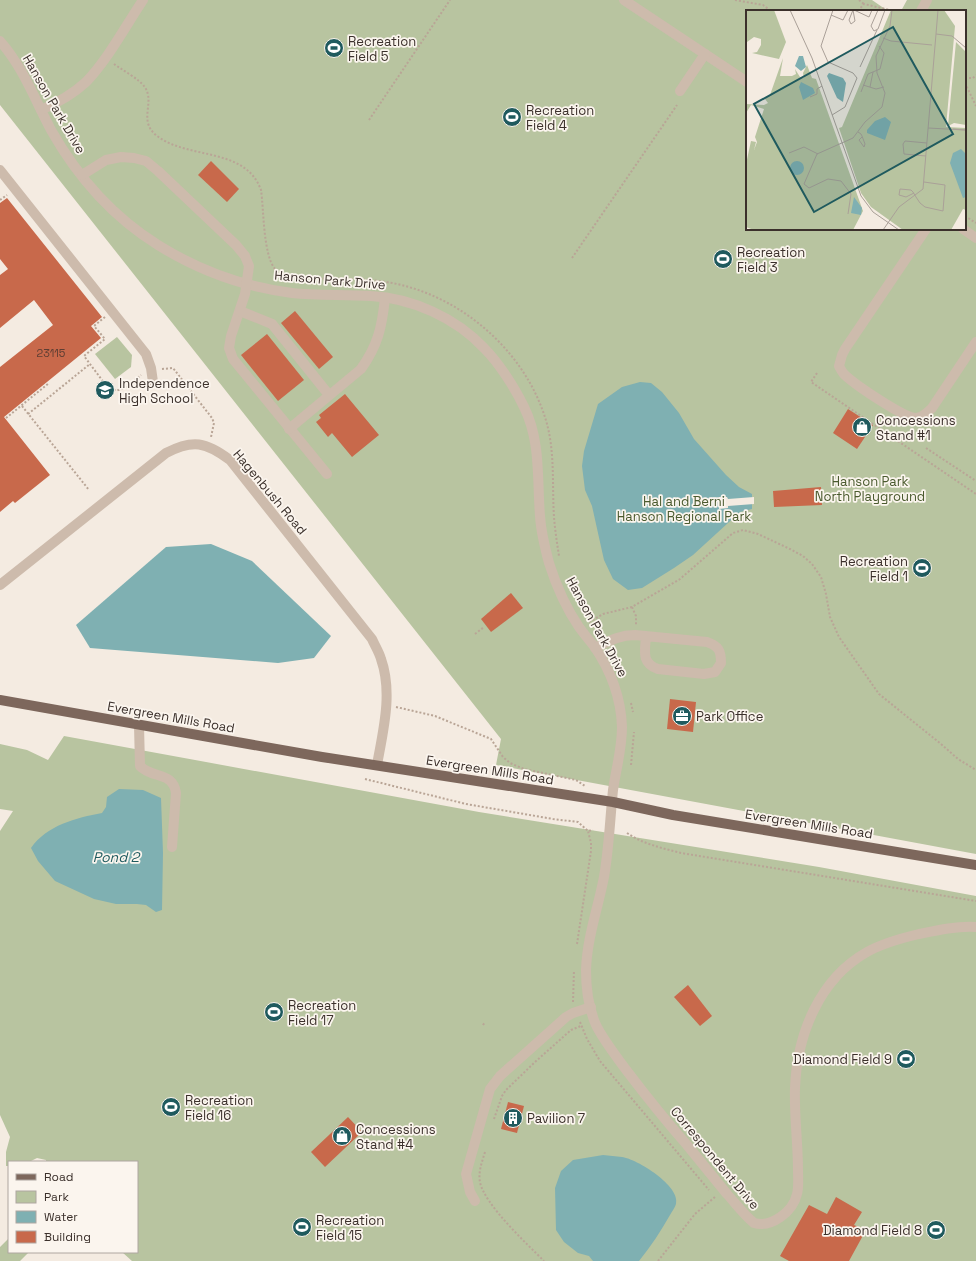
<svg xmlns="http://www.w3.org/2000/svg" width="976" height="1261" font-family="'Space Grotesk',sans-serif">
  <rect width="100%" height="100%" fill="#f4ebe1"/>
  <g fill="#b8c4a0">
    <polygon points="0,0 872,0 888,11 747,11 747,229 965,229 965,11 901,11 907,0 976,0 976,854 496,765 501,739 0,105"/>
    <polygon points="117,337 132,355 131,367 115,379 95,354"/>
    <polygon points="64,736 479,812 819,867 976,896 976,1261 132,1261 122,1252 137,1252 137,1162 46,1162 46,1160 37,1158 29,1162 9,1162 9,1166 6,1166 6,1152 10,1137 0,1115 0,831 13,811 0,809 0,744 27,750 48,760"/>
    <polygon points="9,1238 9,1252 29,1252 20,1261 0,1261 0,1247"/>
  </g>
  <g fill="#7fb0b2">
    <polygon points="640,382 651,383 662,392 679,413 694,439 726,475 739,487 752,494 752,509 740,512 693,555 674,568 642,588 628,590 613,579 604,560 592,506 585,490 582,466 584,451 598,404 622,387"/>
    <polygon points="211,544 252,561 331,636 314,658 278,663 90,648 76,625 166,547"/>
    <path d="M119,789L143,790L161,798L163,853L162,910L156,912L146,905L137,904H116L94,899L55,881L38,861L31,848C47,825 76,818 102,813L106,807L107,797Z"/>
    <path d="M603,1155C609,1156 616,1156 622,1157C637,1159 681,1186 676,1204C675,1208 672,1211 670,1215C661,1231 651,1246 639,1261H593L589,1256L578,1253L564,1242L556,1230L555,1188L561,1171L573,1160Z"/>
  </g>
  <polygon fill="#f4ebe1" points="719,497 727,497 728,499 754,497 754,504 728,506 728,508 719,509"/>
  <g fill="#c8694b">
    <polygon points="211,161 239,189 227,202 198,175"/>
    <polygon points="7,198 102,317 91,326 101,338 4,417 50,475 15,503 13,501 0,512 0,367 53,325 34,300 0,328 0,275 8,269 0,259 0,203"/>
    <polygon points="295,311 333,357 319,369 281,323"/>
    <polygon points="267,334 304,380 278,401 241,355"/>
    <polygon points="345,394 379,435 352,457 332,433 328,437 316,422 321,418 319,415"/>
    <polygon points="848,409 873,425 857,449 833,433"/>
    <polygon points="821,487 822,505 774,507 773,491"/>
    <polygon points="511,593 523,608 491,632 481,619"/>
    <polygon points="670,699 696,702 693,732 667,729"/>
    <polygon points="688,985 712,1016 700,1026 674,997"/>
    <polygon points="508,1102 524,1106 517,1133 501,1129"/>
    <polygon points="348,1117 362,1132 325,1167 311,1152"/>
    <polygon points="836,1197 862,1212 854,1225 866,1230 849,1261 789,1261 780,1256 809,1205 827,1214"/>
  </g>
  <g fill="none" stroke-linecap="round" stroke-linejoin="round">
    <g stroke="#b9a596" stroke-width="2" stroke-dasharray="2 2" stroke-linecap="butt">
      <polyline points="735,0 763,5 771,11"/>
      <polyline points="859,0 864,4"/>
      <polyline points="858,11 864,4 894,11"/>
      <path d="M114,64C121,69 140,80 144,86C157,103 135,122 160,138C191,159 246,148 261,190C264,211 263,254 275,269C280,275 290,276 297,278C330,279 364,277 397,284C466,299 528,355 547,424C555,454 552,486 554,517C555,530 557,543 559,556"/>
      <polyline points="965,78 973,78 976,75"/>
      <polyline points="965,83 976,106"/>
      <polyline points="369,120 450,0"/>
      <polyline points="0,200 7,195"/>
      <polyline points="965,216 976,223"/>
      <polyline points="572,258 677,105"/>
      <path d="M105,317L94,326L105,339L84,356L108,388C121,395 131,383 141,375"/>
      <polyline points="162,369 173,368 212,418 214,423 211,437"/>
      <polyline points="817,373 811,382 976,494"/>
      <polyline points="22,406 89,490"/>
      <polyline points="28,414 90,364"/>
      <polyline points="6,418 49,383"/>
      <polyline points="926,448 976,481"/>
      <polyline points="632,607 636,616 636,626"/>
      <polyline points="589,622 603,614 632,607 680,579 733,533 743,530 758,534 790,549 803,556 812,564 821,577 826,594 830,617 839,637 879,694 941,744 958,759 976,770"/>
      <polyline points="475,634 484,627"/>
      <polyline points="631,703 633,712"/>
      <polyline points="396,707 435,716 491,739 503,757 510,763 524,769 576,780 585,786"/>
      <polyline points="631,765 634,732"/>
      <polyline points="365,779 466,804 553,819 578,822 588,831 593,830"/>
      <path d="M627,833C643,844 662,848 681,853L976,901"/>
      <polyline points="577,944 591,851 591,843 588,831"/>
      <polyline points="573,1002 574,970"/>
      <polyline points="580,1022 587,1039 600,1061 709,1190"/>
      <polyline points="483,1025 485,1022"/>
      <polyline points="494,1119 502,1096 506,1090 535,1062 571,1030 581,1026"/>
      <path d="M485,1152C482,1162 478,1172 480,1182C484,1204 527,1244 544,1261"/>
      <polyline points="658,1261 695,1214 715,1197"/>
    </g>
    <g stroke="#cdbbac" stroke-width="10">
      <polyline points="624,0 747,82"/>
      <polyline points="921,11 927,0"/>
      <path d="M0,41C23,67 35,100 51,130C77,176 113,217 158,245C198,270 245,287 292,293C318,296 345,294 371,296C412,298 456,318 484,348C499,363 515,388 524,407C541,441 537,479 540,516C541,532 545,548 549,563C556,585 566,608 579,627C584,634 589,640 594,646C611,671 621,697 622,727C622,749 616,769 613,790C610,819 609,848 604,877C598,908 587,938 586,970C586,988 589,1009 596,1025C604,1041 616,1056 627,1071C646,1096 666,1121 687,1145C700,1161 714,1178 727,1194C736,1204 744,1215 754,1223C771,1228 793,1212 797,1194C799,1187 798,1178 798,1170C798,1143 794,1115 795,1088C797,1035 819,979 867,952C883,943 902,938 919,934C938,930 956,926 976,927"/>
      <polyline points="680,91 705,54"/>
      <path d="M41,110C57,103 73,94 86,82C108,59 125,27 143,0"/>
      <polyline points="0,170 146,354 151,368 153,382"/>
      <polyline points="82,175 106,160 121,157 134,158 146,161 158,171 236,245 245,256 249,266 245,294 231,336 229,348 233,359 327,474"/>
      <path d="M926,229L845,349L842,355L839,366C841,370 843,374 846,376C856,385 905,419 917,418C923,417 928,412 932,408L976,342"/>
      <polyline points="963,229 976,238"/>
      <polyline points="240,311 272,324 329,395"/>
      <path d="M289,429L361,369C378,345 382,327 385,298"/>
      <path d="M0,585L166,453C193,439 206,442 230,460L372,639C375,646 379,652 381,659C393,693 383,731 377,765"/>
      <path d="M595,648C609,641 619,635 635,635L707,642C719,646 721,651 721,663L715,672L704,674L658,669C641,663 645,651 646,636"/>
      <path d="M139,725L140,766C152,779 173,771 176,793L172,847"/>
      <polyline points="475,1201 470,1192 466,1174 490,1089 500,1076 566,1017 573,1013 591,1007"/>
    </g>
    <polyline stroke="#7d675c" stroke-width="10" points="0,700 322,757 613,802 673,815 976,865"/>
  </g>
  <defs>
    <g id="stadium-disc" transform="scale(1)"><circle r="9.5" fill="#1f5a5e" stroke="#fbf5ee"/><path d="M0-5a6.5 5 0 1 0 0 10a6.5 5 0 1 0 0-10ZM-3.5-1.8h7v3.6h-7Z" fill="#fff"/></g>
    <g id="school-disc" transform="scale(1)"><circle r="9.5" fill="#1f5a5e" stroke="#fbf5ee"/><path d="M0-5L7-2L0 1L-7-2ZM-4 1L0 2.5L4 1V4Q0 6-4 4Z" fill="#fff"/></g>
    <g id="shop-disc" transform="scale(1)"><circle r="9.5" fill="#1f5a5e" stroke="#fbf5ee"/><path d="M-5-2.5h2.3a2.7 3.5 0 0 1 5.4 0H5L5.5 6h-11ZM-1.5-2.5h3a1.5 2.3 0 0 0-3 0Z" fill="#fff"/></g>
    <g id="office-disc" transform="scale(1)"><circle r="9.5" fill="#1f5a5e" stroke="#fbf5ee"/><path d="M-6-3h4V-5.5h4V-3h4V5H-6ZM-1-4.5V-3h2v-1.5ZM-6 0V1H6V0Z" fill="#fff"/></g>
    <g id="building-disc" transform="scale(1)"><circle r="9.5" fill="#1f5a5e" stroke="#fbf5ee"/><path d="M-4-6H4V6H1V3H-1V6H-4ZM-2.5-4.3h1.7v1.8h-1.7ZM.8-4.3h1.7v1.8H.8ZM-2.5-1h1.7V.8h-1.7ZM.8-1h1.7V.8H.8Z" fill="#fff"/></g>
  </defs>
  <g fill-rule="evenodd">
    <use href="#stadium-disc" x="334" y="48"/>
    <use href="#stadium-disc" x="512" y="117"/>
    <use href="#stadium-disc" x="723" y="259"/>
    <use href="#school-disc" x="105" y="390"/>
    <use href="#shop-disc" x="862" y="427"/>
    <use href="#stadium-disc" x="922" y="568"/>
    <use href="#office-disc" x="682" y="716"/>
    <use href="#stadium-disc" x="274" y="1012"/>
    <use href="#stadium-disc" x="906" y="1059"/>
    <use href="#stadium-disc" x="171" y="1107"/>
    <use href="#building-disc" x="513" y="1118"/>
    <use href="#shop-disc" x="342" y="1136"/>
    <use href="#stadium-disc" x="302" y="1227"/>
    <use href="#stadium-disc" x="936" y="1230"/>
  </g>
  <g text-anchor="middle" dominant-baseline="central" stroke-width="3.5" stroke-linejoin="round" paint-order="stroke">
    <g font-size="11" fill="#5e3e33">
      <text x="51" y="353">23115</text>
    </g>
    <g font-size="13" fill="#3b302b" stroke="#fbf5ee" text-anchor="start">
      <text x="348" y="41">Recreation<tspan x="348" dy="15">Field 5</tspan></text>
      <text x="526" y="110">Recreation<tspan x="526" dy="15">Field 4</tspan></text>
      <text x="737" y="252">Recreation<tspan x="737" dy="15">Field 3</tspan></text>
      <text x="119" y="383">Independence<tspan x="119" dy="15">High School</tspan></text>
      <text x="876" y="420">Concessions<tspan x="876" dy="15">Stand #1</tspan></text>
      <text x="908" y="561" text-anchor="end">Recreation<tspan x="908" dy="15">Field 1</tspan></text>
      <text x="696" y="716">Park Office</text>
      <text x="288" y="1005">Recreation<tspan x="288" dy="15">Field 17</tspan></text>
      <text x="892" y="1059" text-anchor="end">Diamond Field 9</text>
      <text x="185" y="1100">Recreation<tspan x="185" dy="15">Field 16</tspan></text>
      <text x="527" y="1118">Pavilion 7</text>
      <text x="356" y="1129">Concessions<tspan x="356" dy="15">Stand #4</tspan></text>
      <text x="316" y="1220">Recreation<tspan x="316" dy="15">Field 15</tspan></text>
      <text x="922" y="1230" text-anchor="end">Diamond Field 8</text>
    </g>
    <g font-size="13" fill="#3b302b" stroke="#fbf5ee">
      <text transform="translate(54 104) rotate(60)">Hanson Park Drive</text>
      <text transform="translate(330 280) rotate(5)">Hanson Park Drive</text>
      <text transform="translate(270 492) rotate(50)">Hagenbush Road</text>
      <text transform="translate(597 627) rotate(61)">Hanson Park Drive</text>
      <text transform="translate(171 717) rotate(10)">Evergreen Mills Road</text>
      <text transform="translate(490 770) rotate(9)">Evergreen Mills Road</text>
      <text transform="translate(809 824) rotate(9)">Evergreen Mills Road</text>
      <text transform="translate(715 1158) rotate(50)">Correspondent Drive</text>
    </g>
    <g font-size="13" fill="#4a5a2e" stroke="#fbf5ee">
      <text x="870" y="481">Hanson Park<tspan x="870" dy="15">North Playground</tspan></text>
      <text x="684" y="501">Hal and Berni<tspan x="684" dy="15">Hanson Regional Park</tspan></text>
    </g>
    <g font-size="14" font-style="italic" fill="#1f5a5e" stroke="#fbf5ee">
      <text x="116" y="857">Pond 2</text>
    </g>
  </g>
  <g transform="translate(746 10)">
    <rect width="220" height="220" fill="#f4ebe1"/>
    <path d="M0,0H28L40,32L33,49L6,43L11,42L15,35V29L8,27L1,32L0,39ZM145,0H198L209,16L200,117L220,118V200L217,199L205,220H157L125,197L115,183L93,118L96,117ZM210,32L220,42V115L208,113L202,116ZM37,48L34,66H46L50,64L49,59L54,67L58,68L57,63L61,55L66,68L70,69L117,201L107,220H8L0,217V154L5,131L10,132L8,140L11,132L9,127L18,99L5,95L0,103V94L18,95L22,93L19,89L24,85Z" fill="#b8c4a0"/>
    <path d="M53,46H57L60,57L55,61L49,56ZM83,63L97,68L100,73L97,92L91,88L81,66ZM55,72L67,78L69,83L57,90L53,77ZM139,107L145,112L139,130L121,123V120L129,111ZM215,139L220,144V187L217,188L204,153L207,143ZM44 158a7 7 0 1 1 14 0a7 7 0 1 1-14 0ZM108,187L116,198L115,205L105,203Z" fill="#7fb0b2"/>
    <path fill="none" stroke="#aaa098" stroke-width="1" d="M44,0L66,48L115,186L127,202L153,220M107,0L109,11L105,14L103,10ZM108,0L123,7L126,0M132,0L125,16L128,21L132,19L139,0M85,5L97,10L102,0M190,24L206,26L220,38M137,28L145,31L186,35M114,57L131,20M117,75L130,79L138,77M124,77L127,62M115,82L122,64L134,59L138,43L133,36M64,87L71,84V79L76,76M86,105L99,97L111,68L107,63L82,52L75,36L87,0M182,118L219,120L207,119M112,122L115,124L116,126L119,134L118,137L113,130L116,127M43,143L58,137L72,144M180,146L158,144L157,134L159,131L181,133M168,183L160,187L153,185L154,179L165,180L167,182L170,187L174,193L179,197L197,201L199,175L178,172M102,204L105,184L95,171L82,169L63,178L58,174L71,144L107,128L119,112L136,97L139,83L131,63L130,46L144,16L146,0M137,220L153,197L177,179L192,0"/>
    <path fill="#1f5a5e" fill-opacity="0.15" stroke="#1f5a5e" stroke-width="2" d="M147,17L207,124L68,202L8,94Z"/>
    <rect width="220" height="220" fill="none" stroke="#3b302b" stroke-width="2"/>
  </g>
  <rect x="8" y="1161" width="130" height="92" fill="#fbf5ee" stroke="#aea6a0"/>
  <rect x="16" y="1174" width="20" height="6" fill="#7d675c" stroke="#aea6a0"/>
  <text x="44" y="1181" font-size="12" fill="#3b302b">Road</text>
  <rect x="16" y="1191" width="20" height="12" fill="#b8c4a0" stroke="#aea6a0"/>
  <text x="44" y="1201" font-size="12" fill="#3b302b">Park</text>
  <rect x="16" y="1211" width="20" height="12" fill="#7fb0b2" stroke="#aea6a0"/>
  <text x="44" y="1221" font-size="12" fill="#3b302b">Water</text>
  <rect x="16" y="1231" width="20" height="12" fill="#c8694b" stroke="#aea6a0"/>
  <text x="44" y="1241" font-size="12" fill="#3b302b">Building</text>
</svg>
